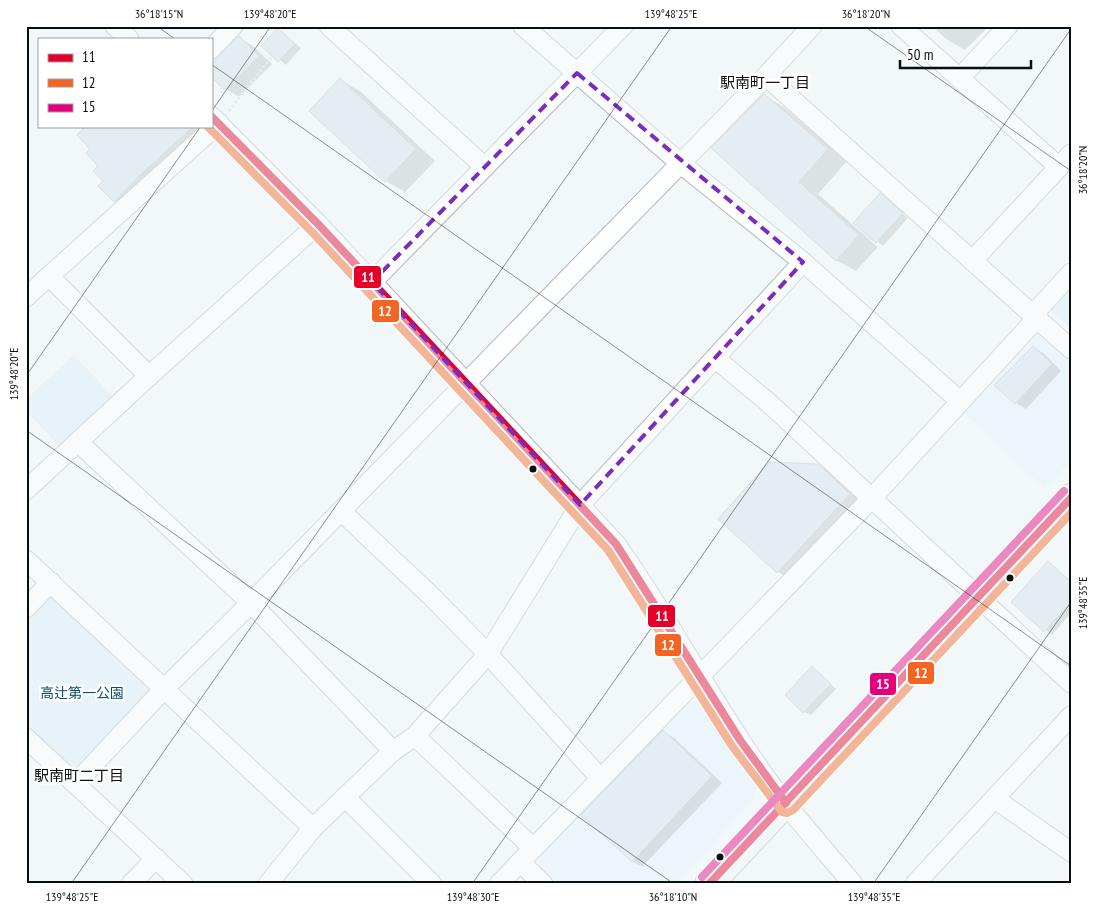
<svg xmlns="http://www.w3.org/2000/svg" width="1097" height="910" font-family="'PT Sans Narrow','Noto Sans JP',sans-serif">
  <rect width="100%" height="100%" fill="#f2f8fa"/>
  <g fill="#e3f2fb">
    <polygon points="1043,329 1071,355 1071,461 1045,489 964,413"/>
    <polygon points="686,699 704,705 756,788 752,802 676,884 559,884 538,865 543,851"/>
  </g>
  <g fill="#daeef9">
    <polygon points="1071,281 1071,329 1046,306"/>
    <polygon points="74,355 116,400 63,450 26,411 26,399"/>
    <polygon points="51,588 159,690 76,779 26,733 26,614"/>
  </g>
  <g fill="#0003">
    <polygon points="932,26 985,26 987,28 965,50 946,39"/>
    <polygon points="278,30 301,48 286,65 263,46"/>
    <polygon points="239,38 253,46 272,64 239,97 226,89"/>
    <polygon points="340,80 360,91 435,161 405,192 386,181"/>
    <polygon points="764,96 784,107 847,161 818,194 878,247 856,271 836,260 713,148"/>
    <polygon points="80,126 207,126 127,208 115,201 100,186 104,181 100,166"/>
    <polygon points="880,195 908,218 883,246 855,223"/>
    <polygon points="1033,347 1043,353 1061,371 1026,409 1016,403 996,385"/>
    <polygon points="818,465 832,473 863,502 791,580 778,572"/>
    <polygon points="1049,563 1071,581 1071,613 1052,635 1013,602"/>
    <polygon points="813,668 836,689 811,715 804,712"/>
    <polygon points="664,732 674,738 722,783 642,867 632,861"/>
  </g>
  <g fill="#d2e1e8" stroke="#bcc2c5">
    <polygon points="278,28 295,44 278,62 261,46"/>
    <polygon points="239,36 259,56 225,90 211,77 211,65"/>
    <polygon points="340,78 416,149 385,182 309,111"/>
    <polygon points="764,94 828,149 799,182 859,235 836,261 711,148"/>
    <polygon points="86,126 194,126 139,176 114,202 98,186 103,181 93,171 98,166 86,153 90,149 77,135"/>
    <polygon points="880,193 903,213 876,243 853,223"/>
    <polygon points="1033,346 1052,364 1015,404 994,385"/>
    <polygon points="769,462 818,464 850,494 777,573 718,519"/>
    <polygon points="1048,561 1071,582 1071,602 1044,632 1011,602"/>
    <polygon points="812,666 831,684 803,713 785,695"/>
    <polygon points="663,730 712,776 632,862 581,815"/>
  </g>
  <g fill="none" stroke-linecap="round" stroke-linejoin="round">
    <g stroke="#b1b6b9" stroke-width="21">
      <g id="street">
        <polyline points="115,26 129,39"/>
        <polyline points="329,26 485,167"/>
        <polyline points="523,26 680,163 803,262 960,401"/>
        <polyline points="901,26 1059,167"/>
        <polyline points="211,49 233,26"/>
        <polyline points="766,76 812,26"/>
        <polyline points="960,78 1008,26"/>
        <path d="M211,116L318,224L616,544C669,618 710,700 764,775C791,813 823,848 853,884"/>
        <polyline points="973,260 1071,154"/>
        <polyline points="49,276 149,376"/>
        <polyline points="372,282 623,26"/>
        <polyline points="26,297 219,123"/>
        <polyline points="715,358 770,404 1071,683"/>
        <polyline points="78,442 251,603 393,751"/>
        <polyline points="26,490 149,376 318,224"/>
        <polyline points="341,511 430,595 488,654 601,779"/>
        <polyline points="26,560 313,828"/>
        <polyline points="26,608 51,582"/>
        <polyline points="415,736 533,848"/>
        <polyline points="26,738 183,884"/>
        <polyline points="76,783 163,690 251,603 766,76 1071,349"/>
        <polyline points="345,797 432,884"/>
        <polyline points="995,799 1071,852"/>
        <polyline points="520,862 543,884"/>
        <polyline points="131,884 156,858"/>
        <polyline points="268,884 313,828 393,751 415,736 488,654 580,505 803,262"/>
        <polyline points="499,884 872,498 1037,318 1039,308 1071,273"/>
        <polyline points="915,884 1071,716"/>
      </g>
    </g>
    <g stroke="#b1b6b9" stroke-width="30">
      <polyline id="secondary" points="709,884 1071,498"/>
    </g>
    <polyline stroke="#dadcdd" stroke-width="3" stroke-dasharray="2.5 2.5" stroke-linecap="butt" points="229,111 272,56"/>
    <use href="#street" stroke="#fdfefe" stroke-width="19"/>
    <use href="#secondary" stroke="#f0f5f7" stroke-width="28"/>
    <g stroke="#fff" stroke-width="11">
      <g id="bus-1">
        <polyline points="211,116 318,224 616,544 740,740 786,803"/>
        <polyline points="709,884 1071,498"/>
      </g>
    </g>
    <g stroke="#fff" stroke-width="11">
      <polyline id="bus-2" points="207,126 311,231 608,550 732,746 782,812 787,813 793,810 1071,513"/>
    </g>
    <g stroke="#fff" stroke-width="11">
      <polyline id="bus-3" points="702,877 1064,491"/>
    </g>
    <use href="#bus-1" stroke="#e4002b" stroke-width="8"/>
    <use href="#bus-2" stroke="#f26522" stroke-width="8"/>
    <use href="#bus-3" stroke="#e5007d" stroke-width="8"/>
  </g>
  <path d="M0 0H1097V910H0ZM577,73L803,262L580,505L372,282Z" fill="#f2f8fa" fill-opacity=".55" fill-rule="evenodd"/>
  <path fill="none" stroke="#7b2cbf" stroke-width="4" stroke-dasharray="10 6" stroke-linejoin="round" d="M577,73L803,262L580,505L372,282Z"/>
  <path fill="none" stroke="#090e11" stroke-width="1" stroke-opacity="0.45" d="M157,26L175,39M864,26L1071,171M211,64L1071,666M211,112L271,26M26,376L201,126M26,430L674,884M71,884L672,26M472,884L1071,29M873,884L1071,602"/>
  <g fill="#090e11" stroke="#fff" stroke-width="2">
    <circle cx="533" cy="469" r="4.5"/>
    <circle cx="1010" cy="578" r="4.5"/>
    <circle cx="720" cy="857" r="4.5"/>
  </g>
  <g text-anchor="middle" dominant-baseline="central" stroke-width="5" stroke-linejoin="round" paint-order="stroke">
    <g font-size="14" fill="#0b4d69" stroke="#fff">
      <text x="82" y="693">高辻第一公園</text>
    </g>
    <g font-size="15" fill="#090e11" stroke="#fff">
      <text x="765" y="82">駅南町一丁目</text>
      <text x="79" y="775">駅南町二丁目</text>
    </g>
  </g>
  <g stroke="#fff" stroke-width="2">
    <rect x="353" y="265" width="29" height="24" rx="5" fill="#e4002b"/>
    <rect x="371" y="299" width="29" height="24" rx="5" fill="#f26522"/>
    <rect x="647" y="604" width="29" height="24" rx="5" fill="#e4002b"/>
    <rect x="654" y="633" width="28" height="24" rx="5" fill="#f26522"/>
    <rect x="907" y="661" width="28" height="24" rx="5" fill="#f26522"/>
    <rect x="869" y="672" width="28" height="24" rx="5" fill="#e5007d"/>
  </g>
  <g font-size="14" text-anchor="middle" font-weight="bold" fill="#fff">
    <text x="368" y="282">11</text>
    <text x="385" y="316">12</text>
    <text x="662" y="621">11</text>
    <text x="668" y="650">12</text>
    <text x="921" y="678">12</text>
    <text x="883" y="689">15</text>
  </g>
  <rect width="1097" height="910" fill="none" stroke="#ffffff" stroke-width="55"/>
  <rect x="38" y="38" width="175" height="90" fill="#ffffff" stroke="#9d9fa0"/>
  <rect x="48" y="54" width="25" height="8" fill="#e4002b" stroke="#9d9fa0"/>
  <text x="82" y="62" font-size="15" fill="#090e11">11</text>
  <rect x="48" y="79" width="25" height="8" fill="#f26522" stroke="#9d9fa0"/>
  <text x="82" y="88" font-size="15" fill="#090e11">12</text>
  <rect x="48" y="104" width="25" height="8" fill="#e5007d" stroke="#9d9fa0"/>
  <text x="82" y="112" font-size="15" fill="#090e11">15</text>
  <path d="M900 60v8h131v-8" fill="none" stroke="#090e11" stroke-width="2.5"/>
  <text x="907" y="60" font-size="15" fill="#090e11" stroke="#ffffff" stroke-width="4" paint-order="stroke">50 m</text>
  <rect x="28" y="28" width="1042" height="854" fill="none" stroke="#090e11" stroke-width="2"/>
  <g font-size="12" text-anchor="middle" fill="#090e11">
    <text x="159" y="18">36°18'15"N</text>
    <text x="270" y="18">139°48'20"E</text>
    <text x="671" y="18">139°48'25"E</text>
    <text x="866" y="18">36°18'20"N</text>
    <text transform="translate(1083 170) rotate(-90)" y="4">36°18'20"N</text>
    <text transform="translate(14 374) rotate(-90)" y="4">139°48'20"E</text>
    <text transform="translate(1083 603) rotate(-90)" y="4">139°48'35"E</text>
    <text x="72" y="901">139°48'25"E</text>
    <text x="473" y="901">139°48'30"E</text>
    <text x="673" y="901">36°18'10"N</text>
    <text x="874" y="901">139°48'35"E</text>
  </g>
</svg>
